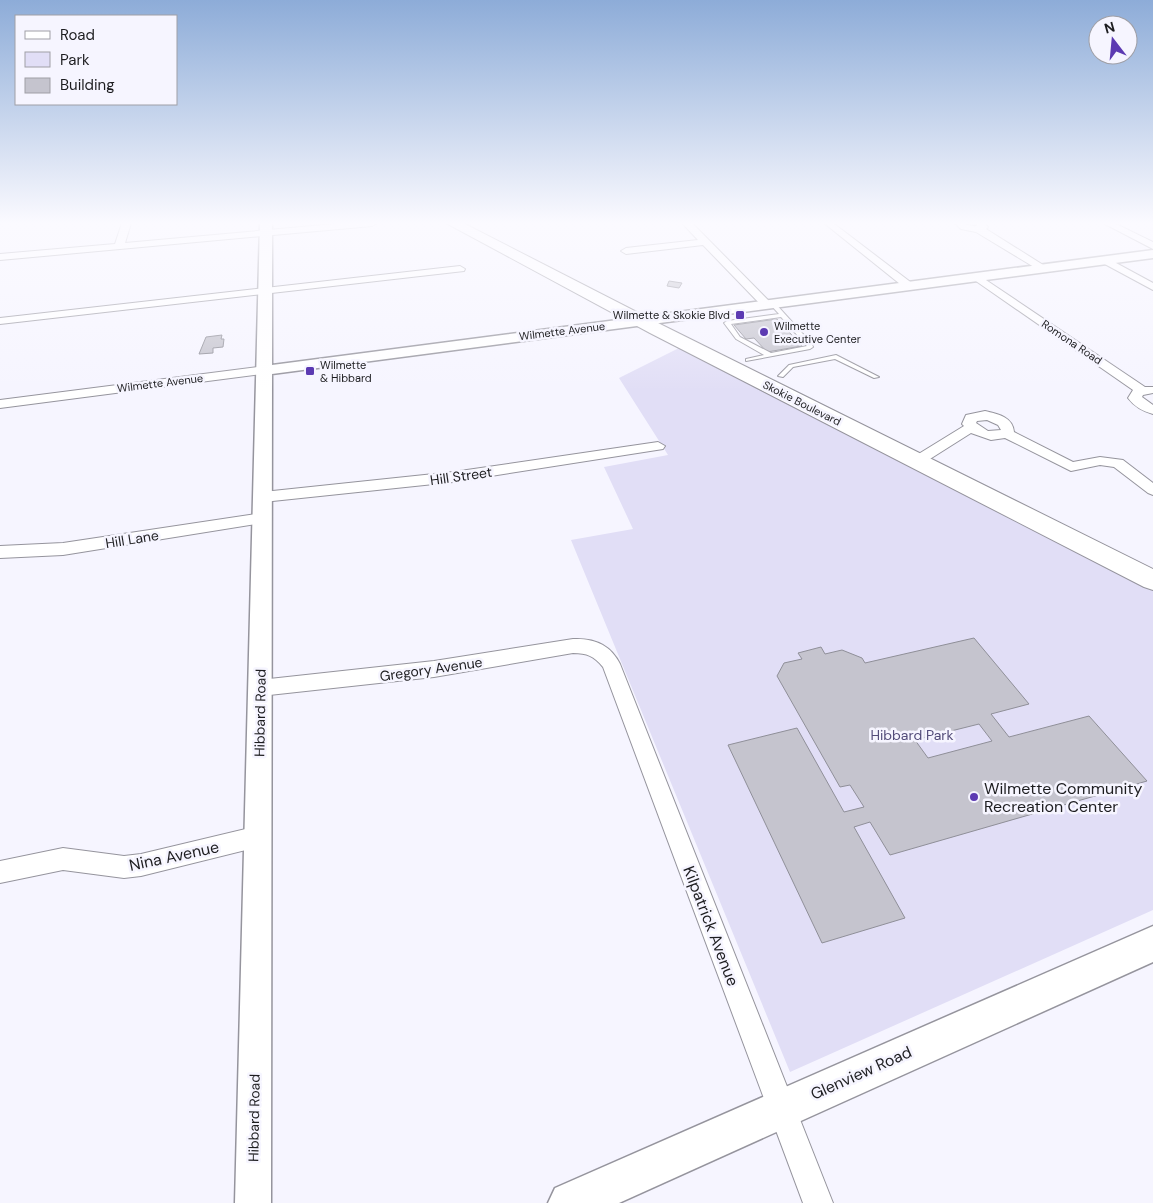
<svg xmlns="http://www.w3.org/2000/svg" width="1153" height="1203" font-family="'DM Sans',sans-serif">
  <rect width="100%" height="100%" fill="#f6f5ff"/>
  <polygon fill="#e1def6" points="681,347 1153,587 1153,910 790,1072 571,540 633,529 604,467 668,455 619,378"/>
  <g fill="#c5c4ce" stroke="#8f8f98" fill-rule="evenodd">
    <polygon points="669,281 682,283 679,288 667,286"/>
    <polygon points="777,319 802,346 767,352 754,338 746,339 734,325"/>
    <polygon points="222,335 221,339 224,339 223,347 213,348 213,353 199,354 206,337"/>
    <path d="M974,638L1029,704L991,714L1009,737L1089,716L1147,781L890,855L870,822L854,827L905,918L822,943L728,745L797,728L844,812L864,807L850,785L840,787L777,676L784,663L802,659L798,653L821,647L825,654L842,650L862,658L865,663ZM979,724L992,741L928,758L915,740Z"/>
  </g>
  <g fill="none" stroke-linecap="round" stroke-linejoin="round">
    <g stroke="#95949d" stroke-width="2">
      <g id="service">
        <path d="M770,302H774L812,344L813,347L810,349L746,361V359L764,355L736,339L724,323L727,321L779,314L770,304ZM781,317L807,346L771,353L740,337L731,324Z"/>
        <polygon points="836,355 879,377 874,378 835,359 793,367 783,377 778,376 789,365"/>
      </g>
    </g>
    <g stroke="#95949d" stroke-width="2">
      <g id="minor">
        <polygon points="122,223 131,223 125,243 346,223 377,223 372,226 0,260 0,254 115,244"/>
        <polygon points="682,223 692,223 770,302 770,306 762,306 703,245 626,254 621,251 626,248 698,240"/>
        <polygon points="824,223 833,223 913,284 913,288 905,288"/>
        <path d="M955,223C963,222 969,227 977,226L976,223H984L988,227L986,229L1048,268L1047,270H1039L976,232L961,229Z"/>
        <polygon points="1103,223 1114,223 1153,242 1153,249"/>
        <polygon points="1105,257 1153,283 1153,290 1101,262 1101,258"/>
        <polygon points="460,266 465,269 464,271 0,324 0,318"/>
        <path d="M977,274L1145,387H1153V393L1143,395L1142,397L1153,405V414C1142,411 1135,407 1128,398L1133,390L973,279V275Z"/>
        <polygon points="265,366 271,370 269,373 0,408 0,400"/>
        <path d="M985,411C998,414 1013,417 1014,432L1073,462L1100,457L1123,460L1153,483V495L1148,493L1114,467L1100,465L1071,471L1005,438L991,440L971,433L922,464H912L910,461L912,458L964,426L962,424L966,415ZM987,420L998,425L1001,430L988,431L976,423L977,421Z"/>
        <polygon points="658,442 665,446 663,449 453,482 263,502 255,497 263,492 453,472"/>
        <polygon points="263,513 269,514 271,518 269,522 63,555 0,558 0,546 63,543"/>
        <path d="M573,639C594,638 611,645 620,664L833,1203H803L603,667C594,656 587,653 573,653L434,677L260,696L253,694L250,688L253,682L260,680L434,661Z"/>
        <polygon points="258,826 266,829 269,837 266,845 141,876 124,878 63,870 0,883 0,861 63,848 124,856 141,854"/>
      </g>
    </g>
    <g stroke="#95949d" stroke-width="3">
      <polygon id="tertiary" points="260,223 272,223 272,365 1153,250 1153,258 272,374 271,1203 235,1203"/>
    </g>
    <g stroke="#95949d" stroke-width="3">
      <polygon id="secondary" points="1153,926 1153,962 619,1203 548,1203 555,1188"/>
    </g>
    <g stroke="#95949d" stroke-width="2">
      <polygon id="primary" points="446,223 463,223 662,325 1153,569 1153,590 1144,587 650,333"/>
    </g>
    <use href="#service" fill="#fff" fill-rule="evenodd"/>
    <use href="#minor" fill="#fff" fill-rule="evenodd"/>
    <use href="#tertiary" fill="#fff" fill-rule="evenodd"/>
    <use href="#secondary" fill="#fff" fill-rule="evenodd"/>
    <use href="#primary" fill="#fff" fill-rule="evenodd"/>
  </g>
  <linearGradient id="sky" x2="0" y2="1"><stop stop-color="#8dacd8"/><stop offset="0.57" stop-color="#fbfaff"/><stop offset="1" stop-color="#fbfaff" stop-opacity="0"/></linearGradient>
  <rect width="1153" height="391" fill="url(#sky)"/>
  <g fill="#5c3ab2" stroke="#f6f5ff" stroke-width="2">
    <rect x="735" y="310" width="10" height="10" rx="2.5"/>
    <circle cx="764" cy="332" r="5"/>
    <rect x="305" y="366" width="10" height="10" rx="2.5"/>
    <circle cx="974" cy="797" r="5"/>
  </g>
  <g text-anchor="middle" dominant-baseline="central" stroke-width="5" stroke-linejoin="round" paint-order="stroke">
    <g font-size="11" fill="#1d1d20" stroke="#f6f5ff" text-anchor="start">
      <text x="730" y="315" text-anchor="end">Wilmette &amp; Skokie Blvd</text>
      <text x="774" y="326">Wilmette<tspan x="774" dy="13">Executive Center</tspan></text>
      <text x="320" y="365">Wilmette<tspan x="320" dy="13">&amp; Hibbard</tspan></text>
    </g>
    <g font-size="11" fill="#1d1d20" stroke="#f6f5ff">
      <text transform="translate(562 331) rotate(-7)">Wilmette Avenue</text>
      <text transform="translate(1072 342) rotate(34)">Romona Road</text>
      <text transform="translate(160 383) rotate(-7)">Wilmette Avenue</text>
      <text transform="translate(802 403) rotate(27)">Skokie Boulevard</text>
    </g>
    <g font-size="14" fill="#1d1d20" stroke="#f6f5ff">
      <text transform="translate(461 476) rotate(-8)">Hill Street</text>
      <text transform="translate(132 539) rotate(-9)">Hill Lane</text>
      <text transform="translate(431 669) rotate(-8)">Gregory Avenue</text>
      <text transform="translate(260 713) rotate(-89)">Hibbard Road</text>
      <text transform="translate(254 1118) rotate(-89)">Hibbard Road</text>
    </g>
    <g font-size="14" fill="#534c7a" stroke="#f6f5ff">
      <text x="912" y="735">Hibbard Park</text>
    </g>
    <g font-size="16" fill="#1d1d20" stroke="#f6f5ff" text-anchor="start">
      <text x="984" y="788">Wilmette Community<tspan x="984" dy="18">Recreation Center</tspan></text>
    </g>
    <g font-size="16" fill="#1d1d20" stroke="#f6f5ff">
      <text transform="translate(174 856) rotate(-12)">Nina Avenue</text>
      <text transform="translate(711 926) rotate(69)">Kilpatrick Avenue</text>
      <text transform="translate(861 1073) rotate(-24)">Glenview Road</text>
    </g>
  </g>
  <rect x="15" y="15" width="162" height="90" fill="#f6f5ff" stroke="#9f9fa6"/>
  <rect x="25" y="31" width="25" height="8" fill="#ffffff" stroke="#9f9fa6"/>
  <text x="60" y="40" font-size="15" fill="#1d1d20">Road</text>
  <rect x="25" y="52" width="25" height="15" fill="#e1def6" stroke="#9f9fa6"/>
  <text x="60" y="65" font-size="15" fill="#1d1d20">Park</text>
  <rect x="25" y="78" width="25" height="15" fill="#c5c4ce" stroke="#9f9fa6"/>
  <text x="60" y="90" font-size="15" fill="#1d1d20">Building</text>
  <g transform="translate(1113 40) rotate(344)"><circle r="24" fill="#f6f5ff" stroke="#9f9fa6"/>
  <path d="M0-4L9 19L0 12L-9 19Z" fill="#5c3ab2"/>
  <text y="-8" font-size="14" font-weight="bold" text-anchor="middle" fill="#1d1d20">N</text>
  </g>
</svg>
